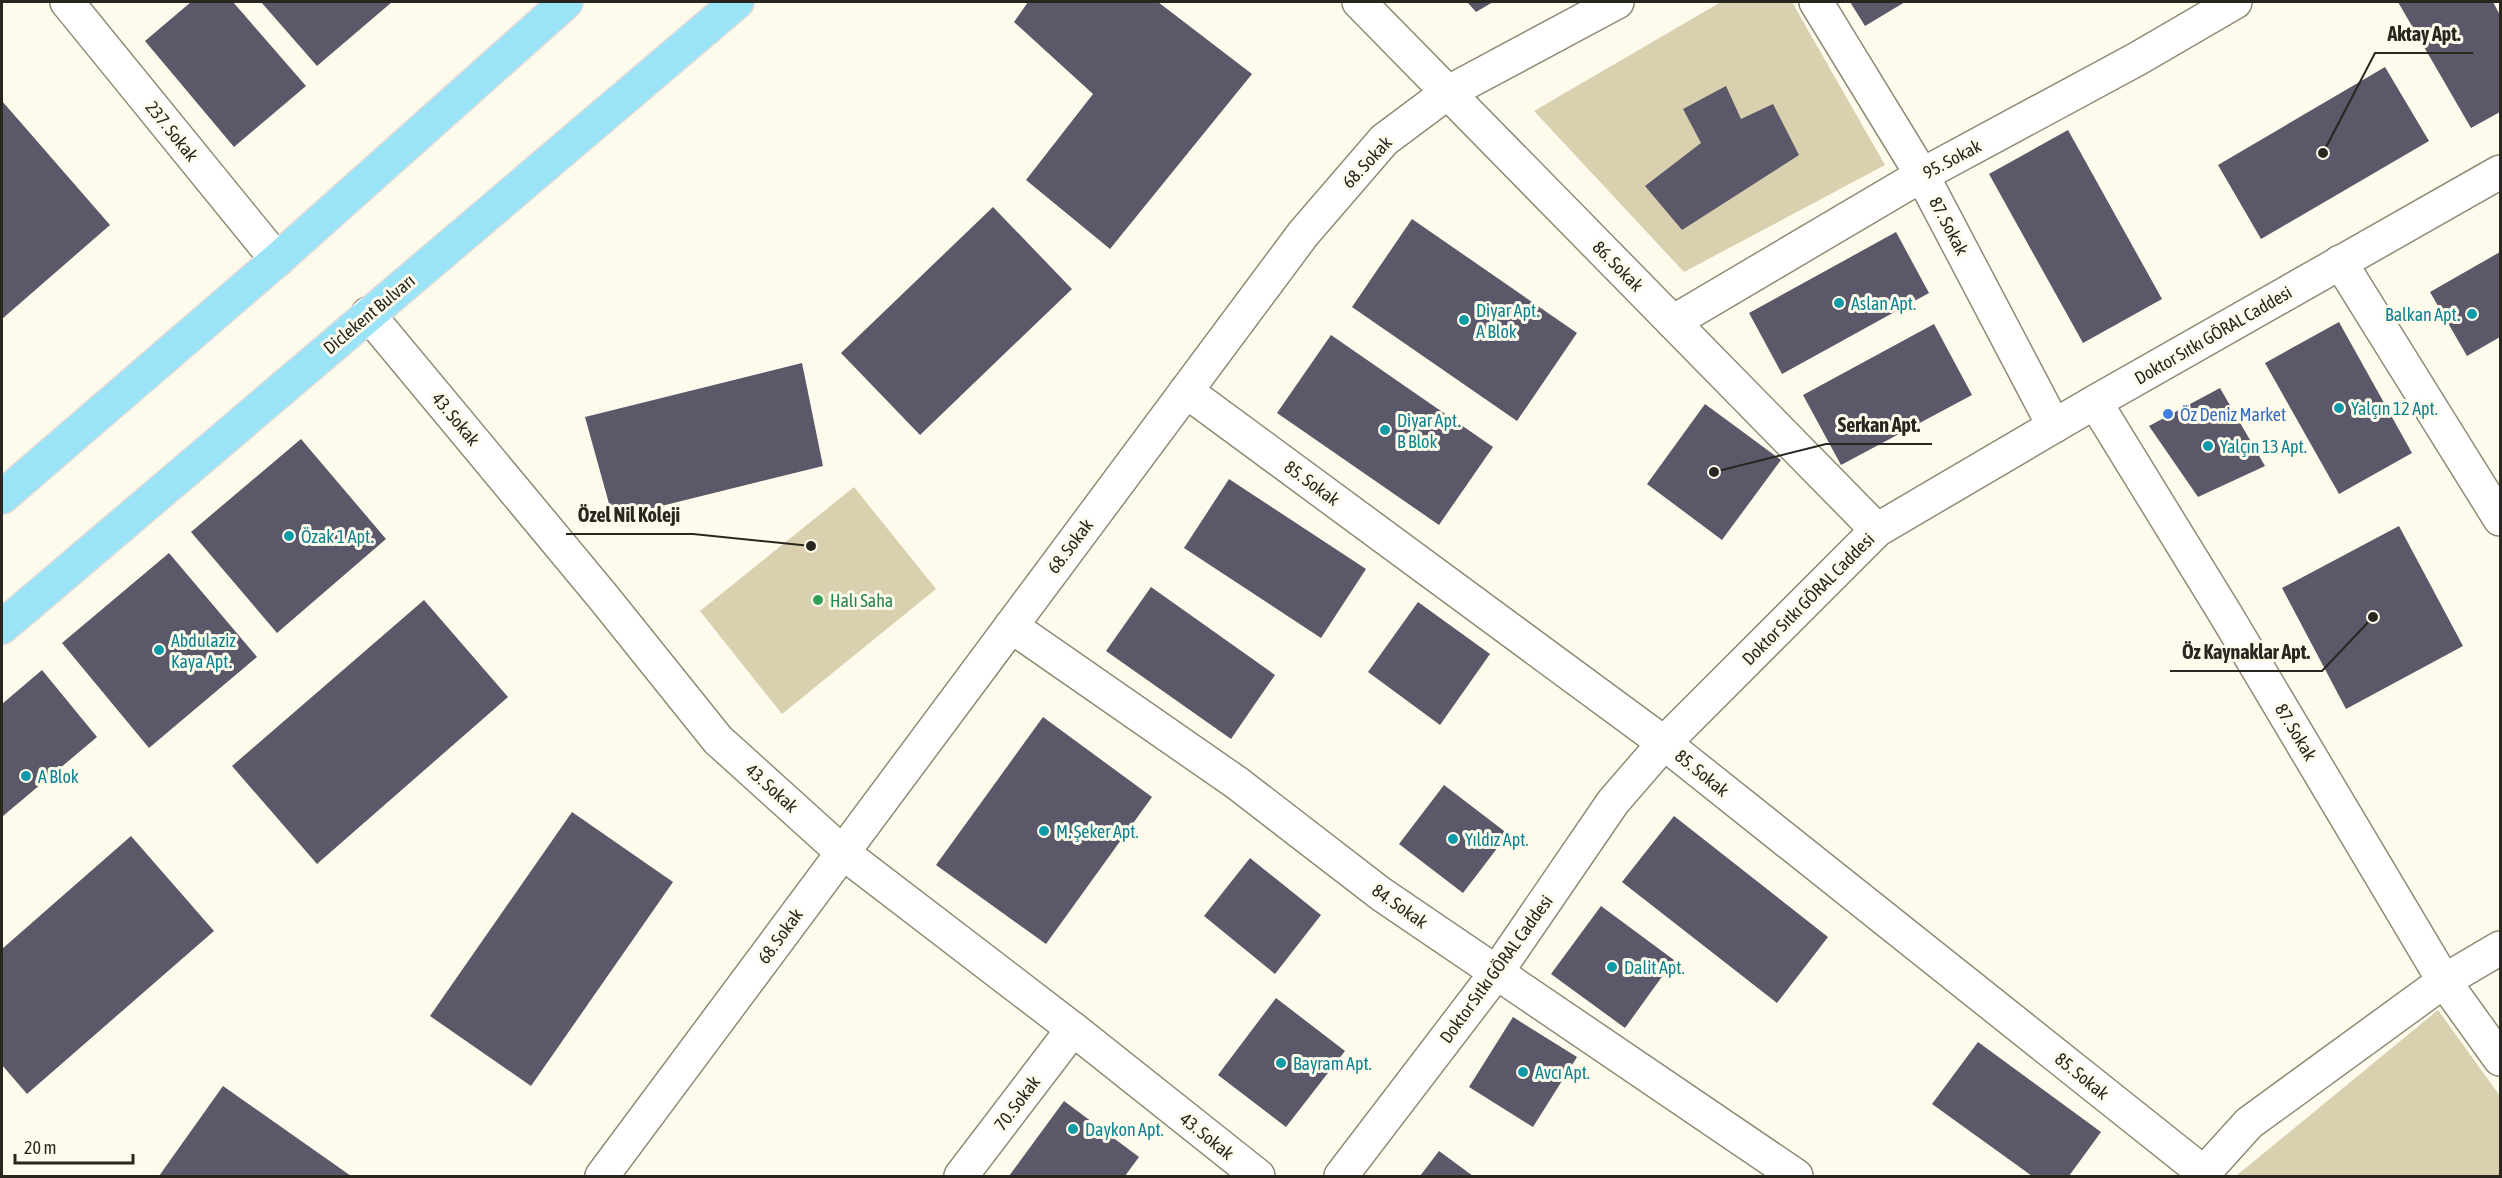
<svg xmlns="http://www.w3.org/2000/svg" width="2502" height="1178" font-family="'Asap Condensed',sans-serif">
  <rect width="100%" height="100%" fill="#fefbed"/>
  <g fill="#d8d0ae">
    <polygon points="1721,2 1792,2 1885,165 1684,272 1534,111"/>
    <polygon points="854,487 936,589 782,714 700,611"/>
    <polygon points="2438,1010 2500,1096 2500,1176 2236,1176"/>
  </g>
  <g fill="#5b586a">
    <polygon points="191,2 233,2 306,86 234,147 145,41"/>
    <polygon points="261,2 392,2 317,66"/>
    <polygon points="1028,2 1158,2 1252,74 1110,249 1026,180 1093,94 1014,22"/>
    <polygon points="1467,2 1493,2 1476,12"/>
    <polygon points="1850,2 1905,2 1865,26"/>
    <polygon points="2398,2 2493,2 2500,15 2500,112 2471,128"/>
    <polygon points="2385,67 2429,141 2261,239 2218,165"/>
    <polygon points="1726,86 1741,119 1773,104 1799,155 1682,230 1645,186 1701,143 1683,109"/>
    <polygon points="2,101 110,225 2,319"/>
    <polygon points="2068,130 2162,299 2083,343 1989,174"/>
    <polygon points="993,207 1072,289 920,435 841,353"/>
    <polygon points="1412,219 1577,333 1517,421 1352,307"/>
    <polygon points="1896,232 1929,293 1782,374 1749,313"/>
    <polygon points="2500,252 2500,337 2467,356 2430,292"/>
    <polygon points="2339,322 2412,453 2339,494 2265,363"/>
    <polygon points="1934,324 1972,395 1841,465 1803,395"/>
    <polygon points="1331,335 1493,447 1439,525 1277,413"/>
    <polygon points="802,363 823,466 613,518 585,417"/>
    <polygon points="2220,388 2265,466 2198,497 2149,426"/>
    <polygon points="1705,404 1781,460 1722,540 1647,484"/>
    <polygon points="301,439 386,539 277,633 191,532"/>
    <polygon points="1229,479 1366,569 1321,638 1184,548"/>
    <polygon points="2399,526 2463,646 2346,709 2282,588"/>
    <polygon points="169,553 257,657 149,748 62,643"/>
    <polygon points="1151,587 1275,675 1231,739 1106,651"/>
    <polygon points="424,600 508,697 317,864 232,766"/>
    <polygon points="1418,602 1490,654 1440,725 1368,672"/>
    <polygon points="42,670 97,737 3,816 2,704"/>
    <polygon points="1043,717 1152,797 1046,944 936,865"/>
    <polygon points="1444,785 1508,834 1463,893 1399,844"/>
    <polygon points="572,812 673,882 531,1086 430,1016"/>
    <polygon points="1674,816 1828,937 1777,1003 1622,882"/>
    <polygon points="131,836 214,931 27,1094 2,1065 2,949"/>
    <polygon points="1250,858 1321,915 1275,974 1204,916"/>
    <polygon points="1601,906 1674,960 1625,1028 1551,974"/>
    <polygon points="1276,998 1345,1051 1286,1127 1218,1075"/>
    <polygon points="1513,1017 1577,1057 1533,1127 1469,1087"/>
    <polygon points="1978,1042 2101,1132 2069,1176 2032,1176 1932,1104"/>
    <polygon points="223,1086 351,1176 159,1176"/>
    <polygon points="1064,1101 1139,1157 1125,1176 1009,1176"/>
    <polygon points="1439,1151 1473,1176 1420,1176"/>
  </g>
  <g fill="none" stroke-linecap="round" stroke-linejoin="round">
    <g stroke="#908b76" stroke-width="36">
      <g id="street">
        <polyline points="67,2 277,260"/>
        <polyline points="1359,2 1877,530"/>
        <polyline points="1816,2 1922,175 2054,426"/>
        <polyline points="2340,262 2500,519"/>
        <polyline points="368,314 604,598 718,740 842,852 1073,1029 1258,1176"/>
        <polyline points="1673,322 1922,175 2137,59 2235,2"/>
        <polyline points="1186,391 1664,743 2204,1173"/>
        <polyline points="2095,402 2226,615 2444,981 2500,1059"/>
        <polyline points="1011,626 1237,783 1381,894 1796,1176"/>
        <polyline points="602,1176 1303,234 1384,140 1447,93 1617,2"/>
        <polyline points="961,1176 1073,1029"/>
        <polyline points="2201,1176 2249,1123 2444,981 2500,948"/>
      </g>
    </g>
    <g stroke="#908b76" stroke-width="36">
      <polyline id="secondary" points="1341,1176 1496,973 1613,802 1664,743 1877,530 2095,402 2500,172"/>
    </g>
    <g stroke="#dddcdb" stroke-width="36">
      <g id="primary">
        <polyline points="2,497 277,260 566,2"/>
        <polyline points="2,627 737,2"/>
      </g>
    </g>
    <use href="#street" stroke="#fff" stroke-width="33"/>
    <use href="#secondary" stroke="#fff" stroke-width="33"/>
    <use href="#primary" stroke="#9be3f7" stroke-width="33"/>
  </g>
  <g fill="#0f9aa8" stroke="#fefbed" stroke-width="2">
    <circle cx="1839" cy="303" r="6"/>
    <circle cx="2472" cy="314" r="6"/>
    <circle cx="1464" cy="320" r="6"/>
    <circle cx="2339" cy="408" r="6"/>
    <circle cx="1385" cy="430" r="6"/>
    <circle cx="2208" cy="446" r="6"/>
    <circle cx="289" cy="536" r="6"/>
    <circle cx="159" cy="650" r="6"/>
    <circle cx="26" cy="776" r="6"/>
    <circle cx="1044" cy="831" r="6"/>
    <circle cx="1453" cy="839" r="6"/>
    <circle cx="1612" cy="967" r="6"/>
    <circle cx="1281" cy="1063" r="6"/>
    <circle cx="1523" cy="1072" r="6"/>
    <circle cx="1073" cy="1129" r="6"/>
  </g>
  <circle fill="#3f7fe0" stroke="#fefbed" stroke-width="2" cx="2168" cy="414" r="6"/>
  <circle fill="#2e9e5b" stroke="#fefbed" stroke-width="2" cx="818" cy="600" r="6"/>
  <g text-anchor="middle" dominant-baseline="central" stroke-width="6" stroke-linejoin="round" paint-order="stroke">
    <g font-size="18" fill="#28261e" stroke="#fefbed">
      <text transform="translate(172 131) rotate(51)">237. Sokak</text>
      <text transform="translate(1952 159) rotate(-28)">95. Sokak</text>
      <text transform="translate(1367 162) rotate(-47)">68. Sokak</text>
      <text transform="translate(1949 226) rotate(62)">87. Sokak</text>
      <text transform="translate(1618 266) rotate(45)">86. Sokak</text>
      <text transform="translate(369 314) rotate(-40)">Diclekent Bulvarı</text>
      <text transform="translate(2213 335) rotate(-30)">Doktor Sıtkı GÖRAL Caddesi</text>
      <text transform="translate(456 419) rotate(50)">43. Sokak</text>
      <text transform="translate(1312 483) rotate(36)">85. Sokak</text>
      <text transform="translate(1070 546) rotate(-53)">68. Sokak</text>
      <text transform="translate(1808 599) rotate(-45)">Doktor Sıtkı GÖRAL Caddesi</text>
      <text transform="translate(2296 732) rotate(59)">87. Sokak</text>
      <text transform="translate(1702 773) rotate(39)">85. Sokak</text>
      <text transform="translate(772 788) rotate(42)">43. Sokak</text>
      <text transform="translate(1400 906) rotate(35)">84. Sokak</text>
      <text transform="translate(780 936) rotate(-54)">68. Sokak</text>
      <text transform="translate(1496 969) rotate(-54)">Doktor Sıtkı GÖRAL Caddesi</text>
      <text transform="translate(2082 1076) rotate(39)">85. Sokak</text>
      <text transform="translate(1017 1103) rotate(-53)">70. Sokak</text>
      <text transform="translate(1207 1136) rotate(39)">43. Sokak</text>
    </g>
    <g font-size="18" fill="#0d838f" stroke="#fefbed" text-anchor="start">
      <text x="1851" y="303">Aslan Apt.</text>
      <text x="1476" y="310">Diyar Apt.<tspan x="1476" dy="21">A Blok</tspan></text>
      <text x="2460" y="314" text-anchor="end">Balkan Apt.</text>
      <text x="2351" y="408">Yalçın 12 Apt.</text>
      <text x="1397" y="420">Diyar Apt.<tspan x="1397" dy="21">B Blok</tspan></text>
      <text x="2220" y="446">Yalçın 13 Apt.</text>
      <text x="301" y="536">Özak 1 Apt.</text>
      <text x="171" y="640">Abdulaziz<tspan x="171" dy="21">Kaya Apt.</tspan></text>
      <text x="38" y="776">A Blok</text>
      <text x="1056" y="831">M. Şeker Apt.</text>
      <text x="1465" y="839">Yıldız Apt.</text>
      <text x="1624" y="967">Dalit Apt.</text>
      <text x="1293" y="1063">Bayram Apt.</text>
      <text x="1535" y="1072">Avcı Apt.</text>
      <text x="1085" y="1129">Daykon Apt.</text>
    </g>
    <g font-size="18" fill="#366cbe" stroke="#fefbed" text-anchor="start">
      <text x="2180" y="414">Öz Deniz Market</text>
    </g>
    <g font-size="18" fill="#27864d" stroke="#fefbed" text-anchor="start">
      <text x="830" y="600">Halı Saha</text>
    </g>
  </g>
  <path fill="none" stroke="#28261e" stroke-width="2" d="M2323 153L2375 53H2473M1714 472L1826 444H1932M811 546L693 534H566M2373 617L2322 671H2170"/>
  <g fill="#28261e" stroke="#fefbed" stroke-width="2">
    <circle cx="2323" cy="153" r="6"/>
    <circle cx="1714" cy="472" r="6"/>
    <circle cx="811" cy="546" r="6"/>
    <circle cx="2373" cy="617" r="6"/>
  </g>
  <g font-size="20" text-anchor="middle" font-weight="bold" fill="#28261e" stroke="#fefbed" stroke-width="6" stroke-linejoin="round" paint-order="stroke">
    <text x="2424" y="41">Aktay Apt.</text>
    <text x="1879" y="432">Serkan Apt.</text>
    <text x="629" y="522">Özel Nil Koleji</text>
    <text x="2246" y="659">Öz Kaynaklar Apt.</text>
  </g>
  <rect width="2502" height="1178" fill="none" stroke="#28261e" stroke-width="6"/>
  <path d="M15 1154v9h118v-9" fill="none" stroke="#28261e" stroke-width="3"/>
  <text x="24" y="1154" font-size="18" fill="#28261e" stroke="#fefbed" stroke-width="4.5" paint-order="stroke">20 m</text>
</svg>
